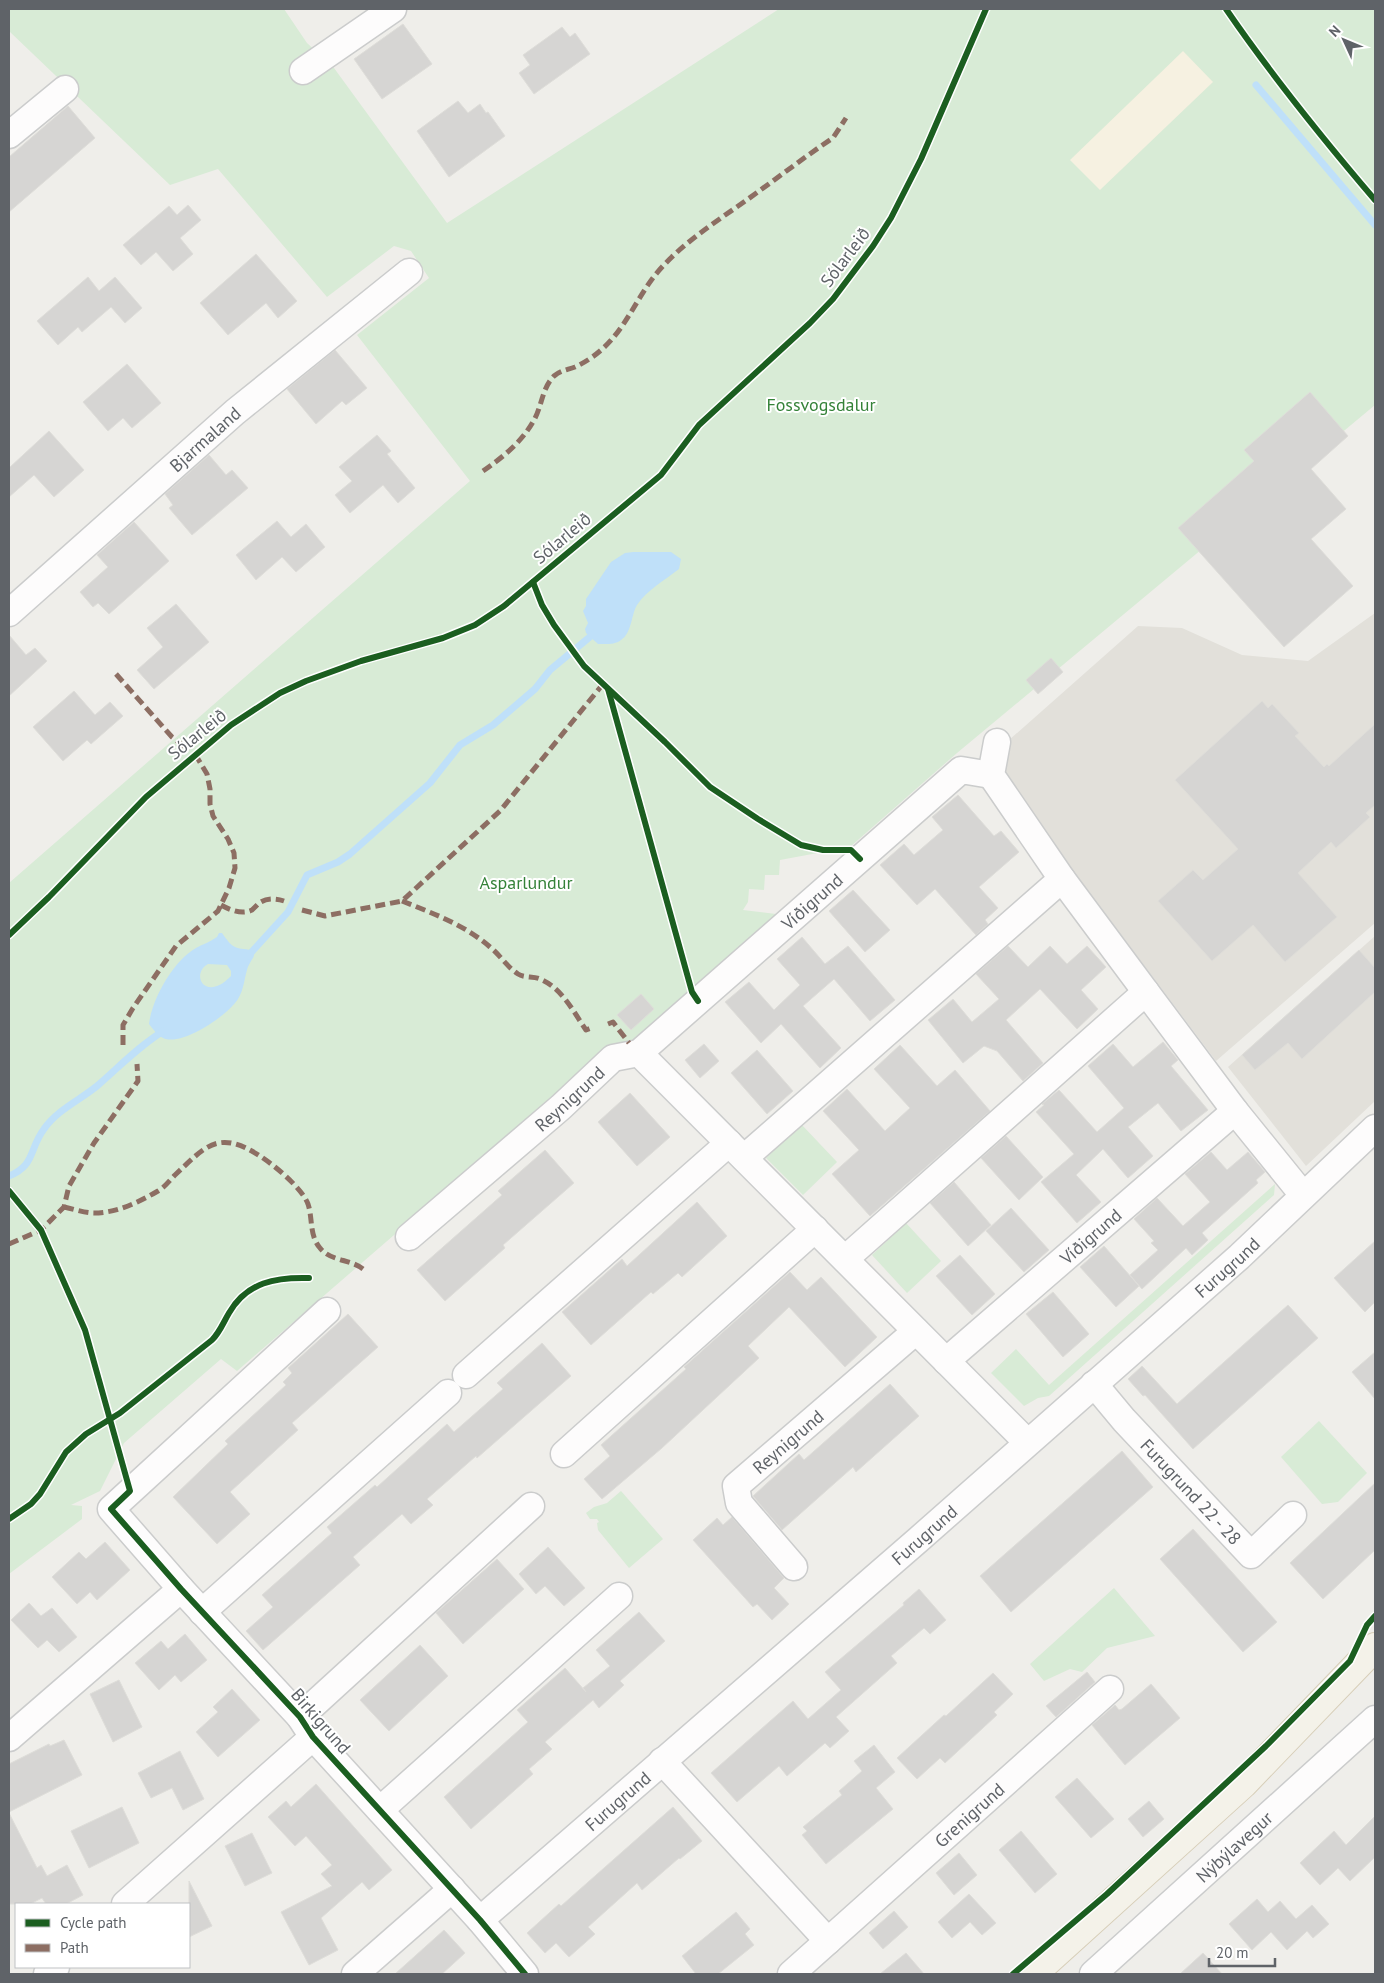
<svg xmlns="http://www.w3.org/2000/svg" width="1384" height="1983" font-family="'PT Sans',sans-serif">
  <rect width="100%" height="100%" fill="#efeeea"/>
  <g fill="#e2e0da">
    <polygon points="1375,613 1375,923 1216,1061 1073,871 991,756 1138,626 1182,628 1242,655 1308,661"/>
    <polygon points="1375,936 1375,1101 1306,1166 1228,1067"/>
  </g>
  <g fill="#d8ebd6">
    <polygon points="9,9 284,9 307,43 334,68 447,223 779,9 1375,9 1375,405 957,753 850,847 780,860 779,875 765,875 764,890 749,889 748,902 743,910 776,914 698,1001 416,1216 237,1371 221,1359 124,1443 100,1491 71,1505 82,1506 82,1519 9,1574 9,883 470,481 357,335 429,278 411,251 394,246 327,297 218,169 170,185 9,31"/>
    <polygon points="801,1124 837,1162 803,1195 766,1158"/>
    <polygon points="1275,1184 1274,1195 1049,1396 1038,1398 1024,1406 991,1373 1016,1349 1049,1385"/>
    <polygon points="906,1223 941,1261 907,1293 872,1255"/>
    <polygon points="1319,1421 1367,1473 1338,1502 1322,1504 1281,1457"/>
    <polygon points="621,1491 663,1539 629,1568 598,1530 597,1523 599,1522 597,1519 590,1519 586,1513 594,1507 607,1503"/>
    <polygon points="1114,1588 1155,1636 1107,1648 1082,1672 1070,1669 1044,1681 1030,1664"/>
  </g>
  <polygon fill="#f6f1e1" points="1183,51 1213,82 1100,190 1070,160"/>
  <g fill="#bfe0f9" fill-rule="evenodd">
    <path d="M633,552H671L681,559L679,569C665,580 647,590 637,605C631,615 632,633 621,640C615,645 605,644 598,644L586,633L585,629L588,623L583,611L586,606V599L611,562L625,553Z"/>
    <path d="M219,933H222C233,949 235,948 252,950L254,956C252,960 248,965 247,970C244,980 244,989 238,999C228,1015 182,1047 163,1038C157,1035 153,1029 149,1024C152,999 173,961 196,948C203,944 210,942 217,937ZM208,964L227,965L231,971V976C205,1003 190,974 208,964Z"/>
  </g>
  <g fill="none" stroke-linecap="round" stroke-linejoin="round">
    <g stroke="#bfe0f9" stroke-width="7">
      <polyline points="1256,85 1375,225"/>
      <polyline points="248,956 288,912 307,875 338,862 350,854 430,783 460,745 493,725 535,689 550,670 597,631"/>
      <path d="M9,1176C35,1166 29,1149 44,1129C57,1110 80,1100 97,1086C119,1067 140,1045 165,1030"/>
    </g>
  </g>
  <g fill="#d6d5d3" stroke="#deddd9">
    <polygon points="403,24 432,64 382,99 354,59"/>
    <polygon points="562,27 570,37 575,33 590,54 534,94 519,73 530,65 523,55"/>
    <polygon points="458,101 468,113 480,104 486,113 488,112 505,136 449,177 417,131"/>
    <polygon points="68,106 95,138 9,212 9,157"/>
    <polygon points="188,205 201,220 180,238 193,254 173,271 156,252 141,265 123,245 169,206 177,215"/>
    <polygon points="256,254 297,301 278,318 266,303 228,335 200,303"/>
    <polygon points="88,277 99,291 115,277 142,308 125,323 111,307 82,332 78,327 58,345 37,321"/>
    <polygon points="335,350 367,388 346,405 342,401 316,424 287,389"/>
    <polygon points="127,364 161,403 132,428 123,418 108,431 83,402"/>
    <polygon points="1310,392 1348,436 1311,469 1346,509 1311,539 1353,586 1284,647 1178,528 1254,461 1244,450"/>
    <polygon points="49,431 84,470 54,497 34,475 9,497 9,468"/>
    <polygon points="377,435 391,451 387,454 415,488 398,503 383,485 350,513 335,495 352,481 339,467"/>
    <polygon points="209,455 226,475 232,470 248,488 192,535 169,508 173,505 165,494"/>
    <polygon points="277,521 291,537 306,524 325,547 296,572 282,557 256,580 236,555"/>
    <polygon points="134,522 169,561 109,614 98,603 93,607 80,592 108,567 97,555"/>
    <polygon points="176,604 209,642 154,689 137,670 163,647 147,628"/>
    <polygon points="9,635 26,655 35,648 47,661 9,696"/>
    <polygon points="1051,658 1063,672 1038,694 1026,680"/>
    <polygon points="74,691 95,715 110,702 123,716 91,744 87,740 63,761 33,727"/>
    <polygon points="1262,701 1268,708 1272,704 1299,733 1295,736 1324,767 1327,764 1329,766 1375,724 1375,805 1366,813 1370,817 1336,848 1331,842 1298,873 1337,917 1285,962 1253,925 1212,961 1158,901 1193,870 1203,880 1238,849 1175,780"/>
    <polygon points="958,795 994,836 1001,831 1019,852 979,887 998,908 985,920 988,924 976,935 935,889 917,905 880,865 904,844 914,855 943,830 932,817"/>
    <polygon points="853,890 890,930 865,952 829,911"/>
    <polygon points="802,937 825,964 848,946 895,1000 870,1021 834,979 803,1006 841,1048 820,1068 781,1024 761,1043 725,1002 749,982 774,1010 800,985 777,959"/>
    <polygon points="1008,946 1028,967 1050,946 1067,964 1087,946 1106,967 1081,990 1098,1009 1077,1029 1040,989 1006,1020 1043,1063 1023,1081 997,1051 984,1046 963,1063 928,1020 953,999 972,1022 999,999 976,974"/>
    <polygon points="1359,950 1375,968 1375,992 1302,1059 1288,1043 1255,1070 1242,1055"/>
    <polygon points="641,994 654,1009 631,1030 617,1015"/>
    <polygon points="1163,1042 1178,1060 1171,1066 1208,1110 1181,1131 1158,1103 1128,1127 1153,1156 1128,1178 1103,1149 1076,1175 1101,1202 1077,1223 1041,1182 1074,1154 1036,1112 1044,1105 1042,1104 1059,1090 1097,1132 1124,1108 1088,1066 1113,1044 1133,1067"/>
    <polygon points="704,1044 719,1061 700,1078 685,1060"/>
    <polygon points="900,1045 937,1086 955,1070 990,1111 870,1216 832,1174 859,1150 823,1111 847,1089 885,1131 910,1108 874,1069"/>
    <polygon points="757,1050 793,1091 767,1114 731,1073"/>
    <polygon points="630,1093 670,1137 637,1166 598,1122"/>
    <polygon points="1006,1136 1043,1177 1019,1200 981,1158"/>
    <polygon points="545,1150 574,1183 503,1245 505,1248 445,1301 417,1270 502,1195 498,1191"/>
    <polygon points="1211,1152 1227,1170 1248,1152 1265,1172 1256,1180 1258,1183 1202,1233 1208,1240 1192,1255 1186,1248 1142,1289 1130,1275 1158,1250 1151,1243 1154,1241 1134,1219 1157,1198 1183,1226 1210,1202 1185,1174"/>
    <polygon points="954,1182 991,1225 968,1246 930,1203"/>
    <polygon points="697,1202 727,1236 682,1277 678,1273 653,1294 651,1292 591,1345 562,1312 622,1259 627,1266"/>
    <polygon points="1011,1208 1049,1250 1024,1272 986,1231"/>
    <polygon points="1375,1241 1375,1302 1365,1312 1334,1278"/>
    <polygon points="1104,1246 1139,1286 1116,1307 1080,1267"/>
    <polygon points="960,1255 995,1294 972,1315 936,1276"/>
    <polygon points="790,1272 807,1290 821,1277 877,1337 845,1367 789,1307 748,1346 759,1358 662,1448 602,1499 584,1479 610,1456 601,1445 686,1369 684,1367"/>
    <polygon points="1053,1292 1089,1334 1063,1357 1026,1314"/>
    <polygon points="1288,1305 1318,1338 1193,1449 1145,1395 1143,1396 1128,1379 1142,1366 1177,1404"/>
    <polygon points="348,1314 378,1347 292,1423 298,1430 230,1492 250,1514 217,1544 173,1497 228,1444 225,1441 286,1385 283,1382 292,1373 288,1368"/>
    <polygon points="542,1343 571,1376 477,1458 476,1456 427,1499 433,1505 411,1524 402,1514 353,1557 360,1565 263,1650 246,1631 273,1607 262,1595 332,1533 327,1527 375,1485 377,1487 447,1424 454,1432 503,1389 497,1383"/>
    <polygon points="1375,1352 1375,1399 1352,1372"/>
    <polygon points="890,1384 919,1416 856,1472 853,1467 782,1530 753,1496 799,1454 804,1460"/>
    <polygon points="1122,1451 1153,1487 1011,1612 980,1576"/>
    <polygon points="1375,1483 1375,1550 1323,1599 1290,1563"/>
    <polygon points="732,1517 784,1578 774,1588 789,1604 772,1620 757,1604 753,1607 693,1540 717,1518 723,1525"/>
    <polygon points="1193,1529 1277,1622 1243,1652 1160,1559"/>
    <polygon points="105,1542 130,1570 97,1600 90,1592 77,1604 52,1577 79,1552 86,1559"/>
    <polygon points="548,1547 585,1588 564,1606 545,1586 536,1594 519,1574"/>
    <polygon points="497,1559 524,1589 463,1644 436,1613"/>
    <polygon points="919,1589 946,1620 930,1634 924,1628 891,1656 897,1663 836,1717 849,1731 830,1748 825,1743 787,1776 779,1766 737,1802 711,1773 793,1701 808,1719 841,1690 825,1672 904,1605 903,1603"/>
    <polygon points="29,1603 41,1616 52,1608 77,1637 59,1652 47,1640 38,1648 11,1620"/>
    <polygon points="639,1612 665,1641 620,1681 624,1685 599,1708 593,1700 545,1742 552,1749 529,1769 533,1774 471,1829 444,1797 528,1722 517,1710 565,1668 586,1692 583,1688 610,1666 596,1650"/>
    <polygon points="185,1634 207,1660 181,1682 175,1675 159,1690 135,1663 161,1641 168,1649"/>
    <polygon points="420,1645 448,1676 389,1731 360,1700"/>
    <polygon points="1087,1672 1095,1682 1056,1717 1046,1706"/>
    <polygon points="993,1673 1013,1694 994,1712 997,1715 945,1763 940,1758 917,1779 897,1758 944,1715 946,1716"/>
    <polygon points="119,1680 142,1727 113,1742 90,1694"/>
    <polygon points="1151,1684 1180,1718 1125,1765 1092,1725 1115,1705 1119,1710 1122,1709"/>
    <polygon points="232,1689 260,1720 218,1757 196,1732 218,1712 213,1707"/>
    <polygon points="64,1740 82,1775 9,1812 9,1764 49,1744 50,1746"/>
    <polygon points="874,1745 895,1772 876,1788 893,1809 826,1864 802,1835 807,1831 803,1827 842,1795 839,1791 862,1771 854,1761"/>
    <polygon points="180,1751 204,1799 183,1810 172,1788 151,1798 138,1773"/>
    <polygon points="1077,1778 1114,1819 1091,1838 1055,1797"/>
    <polygon points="316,1784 392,1870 369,1890 362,1882 321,1918 338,1950 309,1965 281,1912 332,1886 321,1874 332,1865 306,1836 295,1846 268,1817 286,1801 291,1807"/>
    <polygon points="1149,1801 1164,1819 1143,1837 1128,1819"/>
    <polygon points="122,1807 139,1843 89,1868 71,1831"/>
    <polygon points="673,1807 702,1841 680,1859 679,1858 642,1890 637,1883 588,1927 595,1934 569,1957 556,1943 545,1953 527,1933 559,1904 561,1906"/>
    <polygon points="9,1813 37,1868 41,1865 47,1876 67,1865 83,1895 66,1904 46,1904 42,1898 30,1904 9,1904"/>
    <polygon points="1375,1816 1375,1857 1350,1881 1338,1868 1320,1885 1300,1863 1334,1831 1346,1845"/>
    <polygon points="1021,1831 1057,1874 1035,1893 999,1850"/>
    <polygon points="252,1833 272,1873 245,1886 225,1846"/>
    <polygon points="959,1853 977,1875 954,1895 936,1873"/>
    <polygon points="189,1881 212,1926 189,1937"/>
    <polygon points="969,1894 996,1923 982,1935 970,1922 952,1938 938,1922"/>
    <polygon points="1257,1899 1268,1912 1280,1901 1296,1919 1312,1905 1329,1924 1313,1938 1307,1931 1287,1950 1271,1932 1252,1950 1229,1924"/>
    <polygon points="894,1911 908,1927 883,1949 869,1933"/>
    <polygon points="736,1912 750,1929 745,1934 754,1945 718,1974 696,1974 682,1956"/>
    <polygon points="444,1930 465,1953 442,1974 395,1974"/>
    <polygon points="906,1953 924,1974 880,1974"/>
    <polygon points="1203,1953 1222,1974 1180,1974"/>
  </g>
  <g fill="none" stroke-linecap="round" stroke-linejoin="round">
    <g stroke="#cbcccc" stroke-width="29">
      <g id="minor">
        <polyline points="303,71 393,9"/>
        <polyline points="9,135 65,89"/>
        <path id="s1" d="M9,613L235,412L409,272"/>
        <polyline points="997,742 991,775 1062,879 1146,992"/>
        <polyline points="639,1053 1027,1442"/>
        <polyline points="744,1158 1062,879"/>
        <path id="s2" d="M409,1237L561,1107L613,1058L639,1053L961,770L991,775"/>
        <polyline points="845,1259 1146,992 1235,1111 1303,1195"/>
        <polyline points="327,1311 111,1509 181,1589 300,1717 313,1737 480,1920 525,1974"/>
        <path id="s3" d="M946,1361L1235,1111"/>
        <polyline points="466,1375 729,1143"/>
        <path id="s4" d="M1094,1384L1124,1420L1251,1555L1293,1515"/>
        <polyline points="564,1454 815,1229"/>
        <path id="s5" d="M794,1567L739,1503L736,1486L916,1331"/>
        <polyline points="202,1612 448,1393"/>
        <polyline points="300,1717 531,1506"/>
        <polyline points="9,1738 181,1589"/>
        <polyline points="662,1761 828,1941"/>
        <polyline points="380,1810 619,1596"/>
        <polyline points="125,1904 313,1737"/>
        <path id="s6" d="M480,1920L918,1540L1239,1257L1375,1128"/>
        <polyline points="47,1974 56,1967"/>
        <polyline points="355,1974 452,1889"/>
        <path id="s7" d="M791,1974L1110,1689"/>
        <path id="s8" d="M1093,1974L1375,1719"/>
      </g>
    </g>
    <g stroke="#d7ceb8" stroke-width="30">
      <polyline id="major" points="1033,1974 1243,1784 1375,1647"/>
    </g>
    <use href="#minor" stroke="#fdfcfc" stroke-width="26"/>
    <use href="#major" stroke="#f4f2e9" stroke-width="28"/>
    <g stroke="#8d6e63" stroke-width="5" stroke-dasharray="10 5" stroke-linecap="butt">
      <path d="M483,471C503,457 522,442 534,420C542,406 542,388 554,376C561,370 567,370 575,367C584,363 593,357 600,351C625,330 636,299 656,274C679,246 711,225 741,204C768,185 794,165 821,146L833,138L846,118"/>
      <polyline points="116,674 172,737 185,747"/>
      <path d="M402,901C432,913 465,925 490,947C500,955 507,967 518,974C524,978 533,976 540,979C562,988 573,1011 586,1030L594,1027"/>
      <path d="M221,905C230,910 242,915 252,910C252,910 257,905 258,904C265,898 275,898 284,901"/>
      <polyline points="302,910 325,916 402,901 500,811 603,684"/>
      <polyline points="608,1024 613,1022 629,1043"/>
      <polyline points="123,1045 123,1025 133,1008 176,946 218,911 229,888 235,868 234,853 228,839 213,816 210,804 210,789 207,774 195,754"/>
      <path d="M64,1207C74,1209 85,1213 94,1213C117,1213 139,1202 158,1191C165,1187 170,1180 175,1175C206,1146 218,1129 260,1156C274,1165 302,1188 308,1204C313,1219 309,1235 320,1248C330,1261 350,1259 363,1269"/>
      <polyline points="9,1244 41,1230 64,1207 69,1186 94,1143 138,1081 137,1064"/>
    </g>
    <g stroke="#fff" stroke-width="9">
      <g id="cycleway">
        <path d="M1226,9C1272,76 1323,139 1375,200"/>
        <polyline points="533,582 542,605 554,625 584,666 665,742 710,787 758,819 801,845 823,850 851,850 860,859"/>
        <polyline points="608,689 692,992 698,1001"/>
        <polyline points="9,935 49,897 146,797 231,725 280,693 306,681 361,661 443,638 475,625 504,606 661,475 699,425 810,323 833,299 873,246 891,218 921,159 986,9"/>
        <polyline points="9,1191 41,1230 85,1330 130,1491 111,1509 181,1589 300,1717 313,1737 480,1920 525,1974"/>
        <path d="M9,1519L31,1504L40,1494L66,1452L86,1434L120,1413L212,1340C220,1332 223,1323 229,1313C247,1282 276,1277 309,1278"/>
        <polyline points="1013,1974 1107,1894 1266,1746 1350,1661 1367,1625 1375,1616"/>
      </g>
    </g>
    <use href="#cycleway" stroke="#1b5e20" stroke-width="6"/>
  </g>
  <g text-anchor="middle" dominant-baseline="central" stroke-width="4" stroke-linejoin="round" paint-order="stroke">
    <g font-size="18" fill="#5f6368" stroke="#fff">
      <text transform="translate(845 257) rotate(-53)">Sólarleið</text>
      <text stroke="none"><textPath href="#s1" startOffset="262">Bjarmaland</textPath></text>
      <text transform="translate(562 538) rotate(-40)">Sólarleið</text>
      <text transform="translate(197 734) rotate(-39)">Sólarleið</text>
      <text stroke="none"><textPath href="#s2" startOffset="528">Víðigrund</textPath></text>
      <text stroke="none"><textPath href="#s2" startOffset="212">Reynigrund</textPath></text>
      <text stroke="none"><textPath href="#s3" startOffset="191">Víðigrund</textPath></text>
      <text stroke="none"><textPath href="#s6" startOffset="992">Furugrund</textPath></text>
      <text stroke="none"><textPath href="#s5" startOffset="170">Reynigrund</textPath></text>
      <text stroke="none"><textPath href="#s4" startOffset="145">Furugrund 22 - 28</textPath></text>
      <text stroke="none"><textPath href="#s6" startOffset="588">Furugrund</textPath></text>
      <text transform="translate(321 1721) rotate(49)">Birkigrund</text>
      <text stroke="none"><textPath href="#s6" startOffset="182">Furugrund</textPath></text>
      <text stroke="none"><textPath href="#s7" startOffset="239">Grenigrund</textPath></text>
      <text stroke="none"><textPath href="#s8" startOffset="190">Nýbýlavegur</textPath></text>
    </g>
    <g font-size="18" fill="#348238" stroke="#fff">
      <text x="821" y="404">Fossvogsdalur</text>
      <text x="526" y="882">Asparlundur</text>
    </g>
  </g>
  <rect width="1384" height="1983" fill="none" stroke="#5f6368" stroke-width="20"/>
  <rect x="15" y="1903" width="175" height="65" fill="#ffffff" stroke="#bfc1c3"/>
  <rect x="25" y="1919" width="25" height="8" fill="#1b5e20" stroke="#bfc1c3"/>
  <text x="60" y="1928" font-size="15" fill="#5f6368">Cycle path</text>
  <rect x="25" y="1944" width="25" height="8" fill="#8d6e63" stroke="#bfc1c3"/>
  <text x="60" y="1953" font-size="15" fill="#5f6368">Path</text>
  <g transform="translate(1344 40) rotate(314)" stroke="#ffffff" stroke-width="4" paint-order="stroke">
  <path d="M0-4L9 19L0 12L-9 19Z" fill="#5f6368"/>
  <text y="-8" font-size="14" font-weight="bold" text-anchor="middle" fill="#5f6368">N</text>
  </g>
  <path d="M1209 1958v8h66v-8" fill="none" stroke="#5f6368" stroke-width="2.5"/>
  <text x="1216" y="1958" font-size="15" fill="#5f6368" stroke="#ffffff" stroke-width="4" paint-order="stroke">20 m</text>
</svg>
